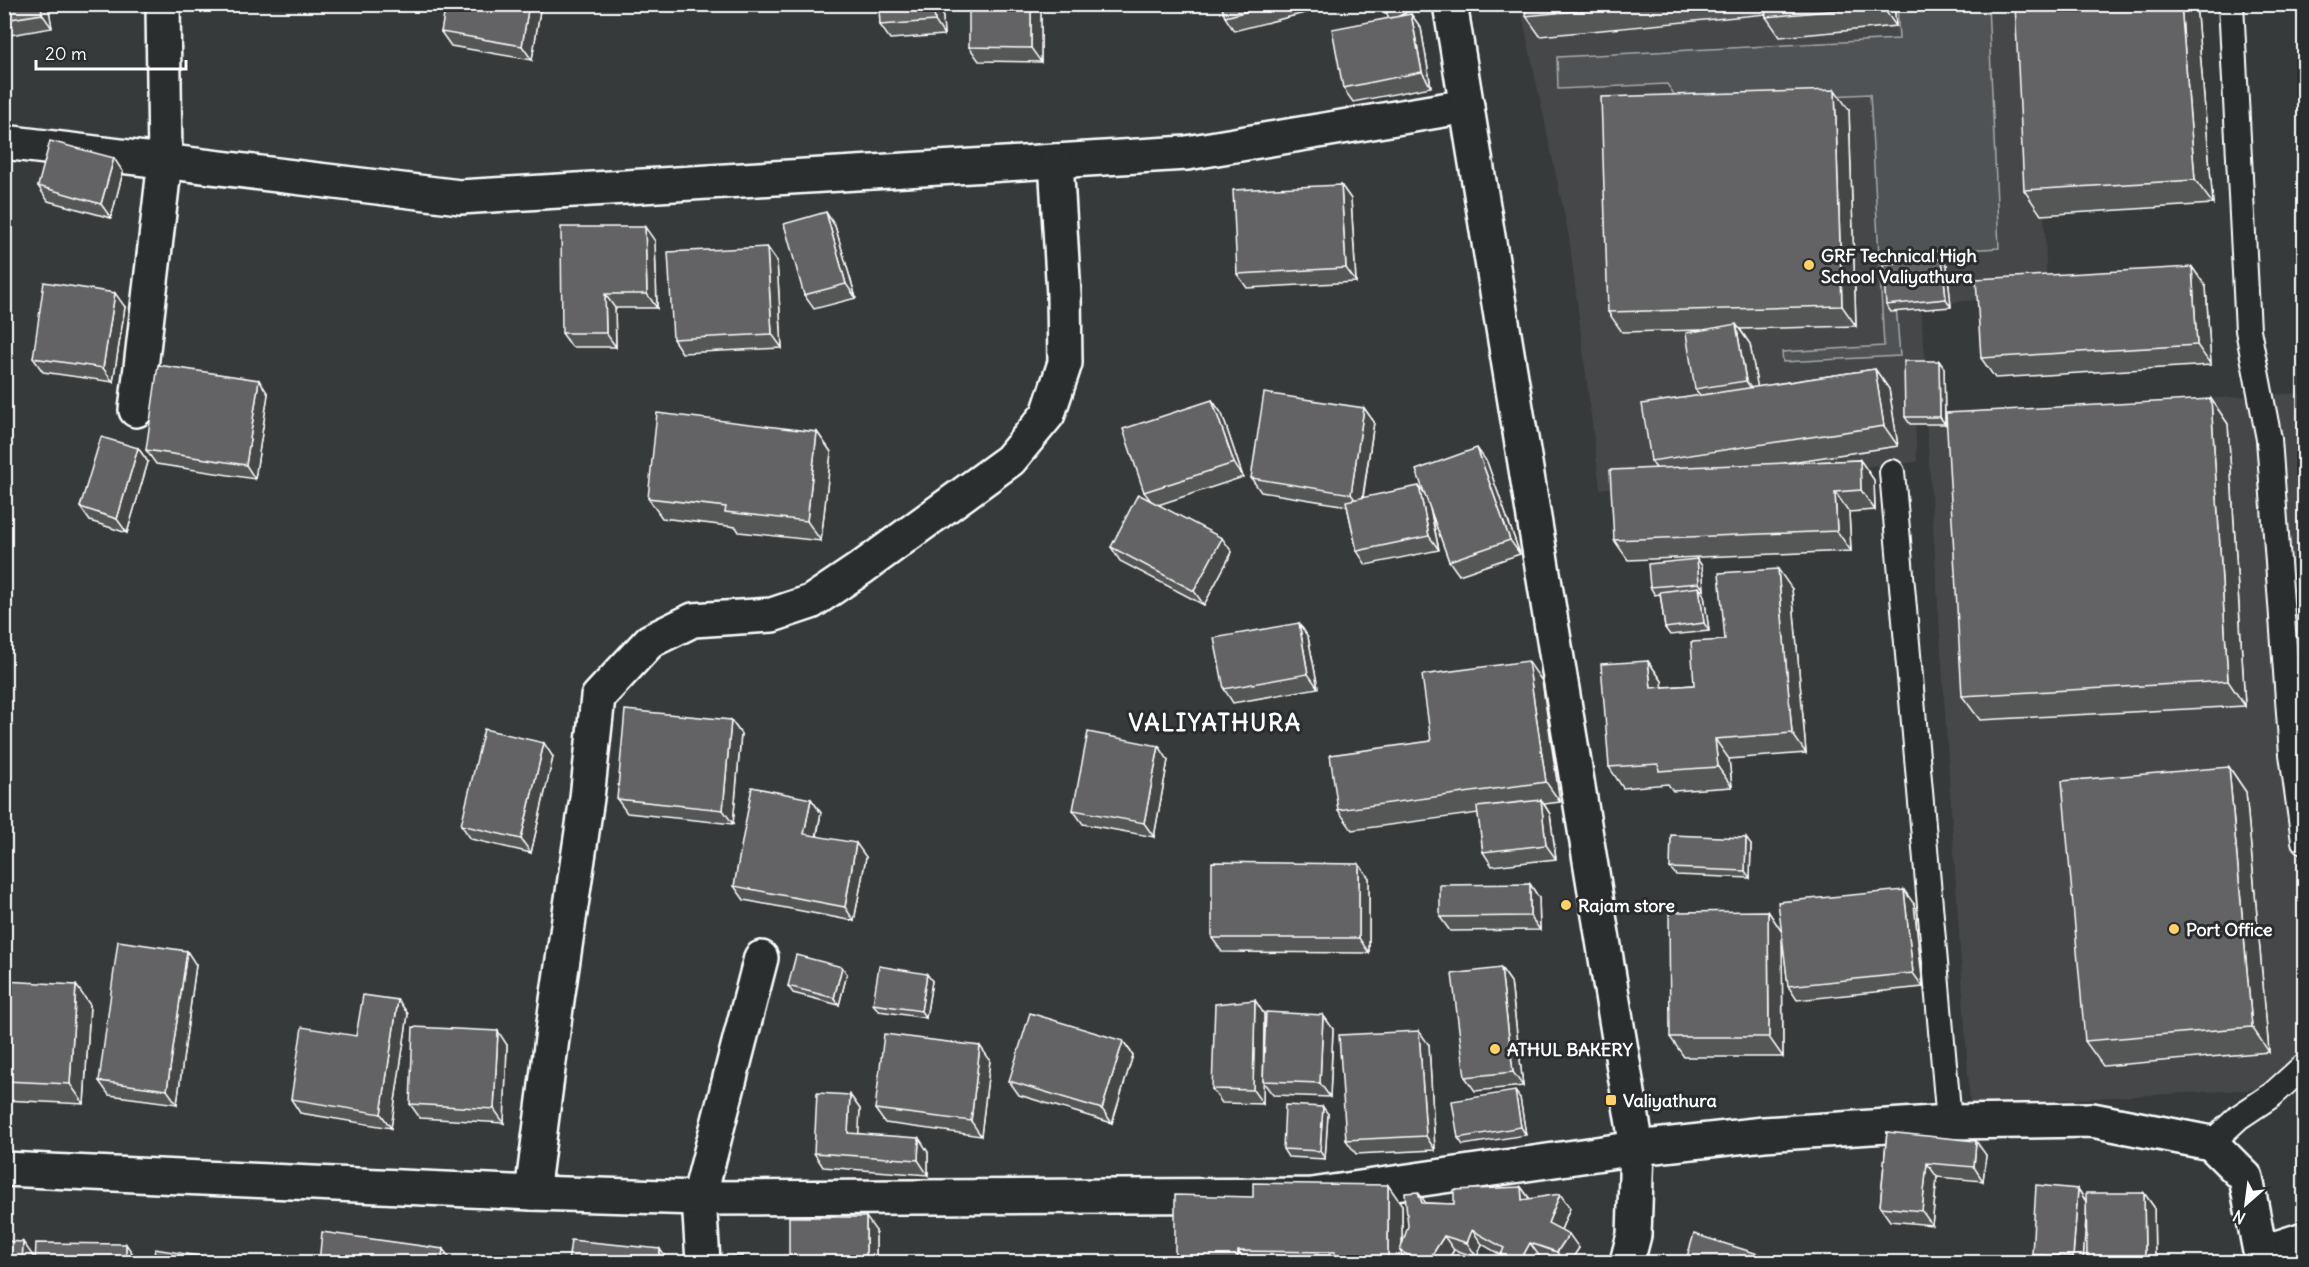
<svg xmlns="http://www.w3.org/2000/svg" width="2309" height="1267" font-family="Delius,sans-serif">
  <rect width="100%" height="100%" fill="#373a3b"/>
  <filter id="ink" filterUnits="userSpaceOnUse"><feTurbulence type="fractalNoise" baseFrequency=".0167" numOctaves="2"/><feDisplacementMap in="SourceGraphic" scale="12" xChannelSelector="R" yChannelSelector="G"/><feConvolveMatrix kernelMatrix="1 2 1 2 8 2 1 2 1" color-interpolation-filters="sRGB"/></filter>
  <g filter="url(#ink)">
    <g fill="#444748">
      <polygon points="1520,5 2037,5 2047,292 1920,306 1929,392 1914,398 1917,462 1600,489 1569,237"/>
      <polygon points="2304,393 2304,1160 2302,1160 2297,1087 1970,1105 1926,415"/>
    </g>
    <polygon fill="#505354" stroke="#a8a9aa" stroke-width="1.5" points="1897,5 1988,5 1999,248 1892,254 1900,356 1783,362 1782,352 1884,346 1870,94 1680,103 1667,84 1558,89 1557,57 1899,39"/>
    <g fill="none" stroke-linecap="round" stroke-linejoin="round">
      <g stroke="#fff" stroke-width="28">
        <g id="service">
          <polyline points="2231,4 2248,330 2269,439 2292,754 2304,841"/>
          <polyline points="1892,472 1949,1122"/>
          <polyline points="2211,1143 2239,1117 2272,1095 2304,1066"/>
        </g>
      </g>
      <g stroke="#fff" stroke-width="38">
        <g id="minor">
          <polyline points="4,142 460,197 1187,153 1467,106"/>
          <polyline points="136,410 165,161 163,4"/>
          <polyline points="532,1193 557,1000 587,798 598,697 650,641 693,620 772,615 811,602 863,567 1010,460 1048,414 1065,363 1064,295 1056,161"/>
          <polyline points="2261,1253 2304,1239"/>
          <polyline points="703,1262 699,1198 761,958"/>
          <polyline points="1627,1262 1634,1235 1637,1148"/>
        </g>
      </g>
      <g stroke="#fff" stroke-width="38">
        <g id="secondary">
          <polyline points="1450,4 1637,1148"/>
          <polyline points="4,1169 532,1193 699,1198 1312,1195 1637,1148 1764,1134 1949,1122 2092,1120 2211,1143 2246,1178 2262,1262"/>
        </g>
      </g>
      <use href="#service" stroke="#2a2d2e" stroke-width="24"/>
      <use href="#minor" stroke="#2a2d2e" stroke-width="33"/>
      <use href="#secondary" stroke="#2a2d2e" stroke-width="33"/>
    </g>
    <g fill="#555657" stroke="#fff" stroke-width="1.5">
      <polygon points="4,4 48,4 52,28 4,36"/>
      <polygon points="541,4 532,60 451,46 441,32"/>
      <polygon points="879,4 942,4 944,35 890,39 880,25"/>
      <polygon points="1041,4 1041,62 979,61 969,47"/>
      <polygon points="1221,4 1340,4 1234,31 1225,17"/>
      <polygon points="1382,4 1423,4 1397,17 1411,14 1421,28 1431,87 1353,102 1343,88 1389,18"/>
      <polygon points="1525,4 1894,4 1896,26 1780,37 1766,17 1766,14 1540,36 1526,16"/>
      <polygon points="2196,4 2213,204 2041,215 2024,190"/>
      <polygon points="1849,110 1856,326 1740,329 1750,344 1757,387 1875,369 1889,389 1898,446 1784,463 1860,460 1874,480 1875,510 1849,512 1851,551 1628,560 1614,540 1656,468 1651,461 1700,395 1695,389 1701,330 1622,332 1608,312"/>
      <polygon points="123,172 111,218 48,201 38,186"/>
      <polygon points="1341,185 1351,199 1356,282 1247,288 1237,274"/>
      <polygon points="835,226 856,298 814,309 804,295"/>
      <polygon points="655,241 657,308 615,308 616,347 572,347 562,333"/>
      <polygon points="767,247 777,261 782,348 682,353 673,339"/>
      <polygon points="1947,266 1951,307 1891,312 1886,305"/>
      <polygon points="2192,267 2206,287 2211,365 1995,378 1981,358"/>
      <polygon points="2304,303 2304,344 2299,337"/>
      <polygon points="125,307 113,382 43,372 33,358"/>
      <polygon points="1939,361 1944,368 1945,424 1910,424 1905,417"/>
      <polygon points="268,394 255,479 156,464 146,450"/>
      <polygon points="2211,399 2228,424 2245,706 1980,720 1962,696"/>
      <polygon points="1212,400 1222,414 1243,477 1158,505 1232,552 1204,605 1120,561 1111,547 1151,501 1144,492"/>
      <polygon points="1364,408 1374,422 1363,498 1425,496 1487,462 1520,554 1459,575 1449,561 1431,510 1439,550 1366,565 1357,551 1347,506 1261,492 1251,478"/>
      <polygon points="817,432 831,452 821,541 739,532 736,527 662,518 648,498"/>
      <polygon points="138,448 148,462 127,533 90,521 80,507"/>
      <polygon points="1697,559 1702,566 1704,590 1701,590 1704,595 1709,631 1670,635 1665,628 1660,594 1655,595 1650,587"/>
      <polygon points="1792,589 1806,753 1729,759 1732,787 1673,791 1668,784 1623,788 1609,767 1648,661 1662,681 1662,687 1694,685 1725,640"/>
      <polygon points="1299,623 1308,637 1318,688 1233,703 1224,689"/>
      <polygon points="1542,681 1560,802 1544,804 1550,814 1556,859 1492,866 1483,852 1478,813 1352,830 1338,810 1431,741"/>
      <polygon points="731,720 741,734 733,824 627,813 617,799"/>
      <polygon points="553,757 531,853 471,839 461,825"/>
      <polygon points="1168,760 1154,837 1083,824 1073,810"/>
      <polygon points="2229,767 2246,792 2269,1052 2103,1066 2085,1041"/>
      <polygon points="811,799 821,813 817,836 866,857 854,921 744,900 734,886"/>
      <polygon points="1751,845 1750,878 1676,875 1670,868"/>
      <polygon points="1369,878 1369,953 1222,952 1212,938"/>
      <polygon points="1530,884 1539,898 1540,930 1450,931 1440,917"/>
      <polygon points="1914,904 1923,987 1797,1000 1788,986 1782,933 1783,1057 1684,1057 1670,1037 1768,911 1781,931"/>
      <polygon points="196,965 177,1104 109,1095 99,1081"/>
      <polygon points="1501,968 1511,982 1523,1086 1475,1091 1465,1077"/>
      <polygon points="847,974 839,1005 793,993 788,986"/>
      <polygon points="4,981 90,1005 84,1104 4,1100"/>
      <polygon points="932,981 926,1018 879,1011 873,1004"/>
      <polygon points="398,1000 408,1014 391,1128 300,1113 291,1099 356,1036"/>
      <polygon points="1264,1014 1264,1055 1323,1015 1333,1029 1330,1097 1273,1095 1263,1082 1263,1104 1222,1103 1212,1089"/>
      <polygon points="1123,1041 1133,1055 1112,1123 1019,1095 1009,1081"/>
      <polygon points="507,1045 504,1123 420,1118 410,1104"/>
      <polygon points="1429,1045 1435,1150 1356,1154 1346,1140"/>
      <polygon points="990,1060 981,1136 885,1123 875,1109"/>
      <polygon points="850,1095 860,1109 858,1133 928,1152 928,1175 823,1167 814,1153"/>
      <polygon points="1520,1098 1526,1135 1463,1145 1458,1138"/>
      <polygon points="1328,1114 1325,1159 1288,1157 1283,1149"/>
      <polygon points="1887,1132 1986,1155 1983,1181 1937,1177 1932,1225 1890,1221 1880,1207"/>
      <polygon points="1521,1187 1530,1199 1570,1208 1561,1230 1579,1248 1569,1263 1556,1263 1540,1257 1537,1263 1497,1263 1501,1255 1482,1244 1477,1257 1454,1250 1446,1263 1408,1263 1402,1255 1402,1263 1175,1263 1402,1205 1402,1244 1425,1203 1454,1204"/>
      <polygon points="2078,1189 2086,1201 2144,1193 2154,1207 2155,1263 2091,1263 2087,1257 2086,1216 2083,1263 2038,1263 2032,1254"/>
      <polygon points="876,1231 876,1263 792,1263 789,1258"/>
    </g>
    <g fill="#454647" stroke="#fff" stroke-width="1.5">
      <polygon points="41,4 48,4 52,28 42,14"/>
      <polygon points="529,4 541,4 532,60 522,46"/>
      <polygon points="933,4 942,4 944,35 935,21"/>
      <polygon points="1031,4 1041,4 1041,62 1031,48"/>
      <polygon points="1882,4 1894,4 1896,26 1882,6"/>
      <polygon points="2181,4 2196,4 2213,204 2195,180"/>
      <polygon points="1411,14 1421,28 1431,87 1422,72"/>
      <polygon points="1835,90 1849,110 1856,326 1842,306"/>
      <polygon points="114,158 123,172 111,218 101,204"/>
      <polygon points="1341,185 1351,199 1356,282 1346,268"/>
      <polygon points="826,212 835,226 856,298 846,284"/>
      <polygon points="645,227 655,241 657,308 647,294"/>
      <polygon points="767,247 777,261 782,348 772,334"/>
      <polygon points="1942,259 1947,266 1951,307 1946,299"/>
      <polygon points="2192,267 2206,287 2211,365 2197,345"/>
      <polygon points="115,293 125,307 113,382 103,368"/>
      <polygon points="605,294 615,308 616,347 606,333"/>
      <polygon points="1736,324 1750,344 1760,401 1746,381"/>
      <polygon points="1939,361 1944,368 1945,424 1940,417"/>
      <polygon points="1875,369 1889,389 1898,446 1884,426"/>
      <polygon points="259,380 268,394 255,479 246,465"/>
      <polygon points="2211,399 2228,424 2245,706 2228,681"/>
      <polygon points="1212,400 1222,414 1243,477 1234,463"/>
      <polygon points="1364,408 1374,422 1361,508 1351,494"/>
      <polygon points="817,432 831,452 821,541 807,521"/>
      <polygon points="138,448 148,462 127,533 117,519"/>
      <polygon points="1477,448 1487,462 1520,554 1510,540"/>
      <polygon points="1860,460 1874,480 1875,510 1861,490"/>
      <polygon points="1419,486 1428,500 1439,550 1429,536"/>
      <polygon points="1835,492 1849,512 1851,551 1837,531"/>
      <polygon points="1222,538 1232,552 1204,605 1194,591"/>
      <polygon points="1697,559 1702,566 1704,590 1699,583"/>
      <polygon points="1778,569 1792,589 1806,753 1792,733"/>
      <polygon points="1699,587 1704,595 1709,631 1704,623"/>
      <polygon points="1299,623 1308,637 1318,688 1308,674"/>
      <polygon points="1528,661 1542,681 1560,802 1546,782"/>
      <polygon points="1648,661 1662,681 1665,708 1651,688"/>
      <polygon points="731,720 741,734 733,824 723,810"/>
      <polygon points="1715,739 1729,759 1732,787 1718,767"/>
      <polygon points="544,743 553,757 531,853 521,839"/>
      <polygon points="1159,746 1168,760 1154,837 1144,823"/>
      <polygon points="2229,767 2246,792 2269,1052 2252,1027"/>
      <polygon points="811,799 821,813 814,848 804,834"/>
      <polygon points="1541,800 1550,814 1556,859 1546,845"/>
      <polygon points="1746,838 1751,845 1750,878 1745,871"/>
      <polygon points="856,843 866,857 854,921 845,907"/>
      <polygon points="1359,864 1369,878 1369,953 1359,938"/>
      <polygon points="1530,884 1539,898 1540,930 1530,916"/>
      <polygon points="1904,890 1914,904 1923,987 1913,973"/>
      <polygon points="1768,911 1782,932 1783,1057 1769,1037"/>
      <polygon points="187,951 196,965 177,1104 167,1090"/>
      <polygon points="842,967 847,974 839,1005 834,998"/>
      <polygon points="1501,968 1511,982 1523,1086 1513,1072"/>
      <polygon points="927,974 932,981 926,1018 921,1011"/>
      <polygon points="76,985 90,1005 84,1104 70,1084"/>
      <polygon points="398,1000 408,1014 391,1128 381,1114"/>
      <polygon points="1255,1000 1264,1014 1263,1104 1253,1090"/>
      <polygon points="1323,1015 1333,1029 1330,1097 1320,1083"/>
      <polygon points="498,1031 507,1045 504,1123 494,1109"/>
      <polygon points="1419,1031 1429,1045 1435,1150 1426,1136"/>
      <polygon points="1123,1041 1133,1055 1112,1123 1102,1109"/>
      <polygon points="980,1046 990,1060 981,1136 971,1121"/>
      <polygon points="1515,1091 1520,1098 1526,1135 1521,1127"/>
      <polygon points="850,1095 860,1109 858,1147 848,1133"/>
      <polygon points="1323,1107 1328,1114 1325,1159 1320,1151"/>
      <polygon points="919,1138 928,1152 928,1175 918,1160"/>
      <polygon points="1976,1141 1986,1155 1983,1181 1974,1167"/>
      <polygon points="1927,1163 1937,1177 1932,1225 1922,1211"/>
      <polygon points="1388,1185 1402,1205 1402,1252 1400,1251 1402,1255 1402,1263 1389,1263 1388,1261"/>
      <polygon points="1521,1187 1531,1201 1522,1200"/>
      <polygon points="2078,1189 2087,1203 2083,1263 2077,1263 2073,1257"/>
      <polygon points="1418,1192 1428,1206 1422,1203"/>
      <polygon points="2144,1193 2154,1207 2155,1263 2149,1263 2145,1256"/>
      <polygon points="1560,1194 1570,1208 1558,1237 1548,1223"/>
      <polygon points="866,1217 876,1231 876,1263 870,1263 866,1257"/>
      <polygon points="1472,1230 1482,1244 1477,1257 1467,1243"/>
      <polygon points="1569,1234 1579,1248 1569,1263 1564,1263 1557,1252"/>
      <polygon points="1444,1236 1454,1250 1446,1263 1427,1263"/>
      <polygon points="23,1242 33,1256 33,1263 22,1263"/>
      <polygon points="1530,1243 1540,1257 1537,1263 1519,1263"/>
      <polygon points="126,1244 139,1263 126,1263"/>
      <polygon points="443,1249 453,1263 441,1263"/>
      <polygon points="660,1249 669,1263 659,1263"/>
      <polygon points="1238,1251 1246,1263 1237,1263"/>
    </g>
    <g fill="#636465" stroke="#fff" stroke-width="1.5">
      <polygon points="4,4 41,4 42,14 4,20"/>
      <polygon points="446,4 529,4 522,46 441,32"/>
      <polygon points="879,4 933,4 935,21 880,25"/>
      <polygon points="969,4 1031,4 1031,48 969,47"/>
      <polygon points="1221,4 1275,4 1225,17"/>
      <polygon points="1382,4 1403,4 1385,13"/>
      <polygon points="1525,4 1644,4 1526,16"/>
      <polygon points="1765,4 1882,4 1882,6 1766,17"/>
      <polygon points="2015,4 2181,4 2195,180 2024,190"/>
      <polygon points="1411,14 1422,72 1343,88 1332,29"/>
      <polygon points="1835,90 1842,306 1608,312 1601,97"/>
      <polygon points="50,141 114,158 101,204 38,186"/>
      <polygon points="1341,185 1346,268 1237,274 1233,190"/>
      <polygon points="826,212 846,284 804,295 784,224"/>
      <polygon points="561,227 645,227 647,294 605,294 606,333 562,333"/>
      <polygon points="767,247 772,334 673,339 668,252"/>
      <polygon points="1942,259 1946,299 1886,305 1883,264"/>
      <polygon points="2192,267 2197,345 1981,358 1976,279"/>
      <polygon points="44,282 115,293 103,368 33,358"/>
      <polygon points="2302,302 2304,303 2304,337 2299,337"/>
      <polygon points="1736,324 1746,381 1695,389 1686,333"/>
      <polygon points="1904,361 1939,361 1940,417 1905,417"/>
      <polygon points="158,365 259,380 246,465 146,450"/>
      <polygon points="1875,369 1884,426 1651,461 1642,404"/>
      <polygon points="1264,393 1364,408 1351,494 1251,478"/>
      <polygon points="2211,399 2228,681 1962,696 1946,413"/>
      <polygon points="1212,400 1234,463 1144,492 1123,429"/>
      <polygon points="657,413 817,432 807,521 725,512 726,507 648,498"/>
      <polygon points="101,437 138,448 117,519 80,507"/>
      <polygon points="1477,448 1510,540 1449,561 1416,470"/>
      <polygon points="1860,460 1861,490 1835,492 1837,531 1614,540 1610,470"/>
      <polygon points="1419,486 1429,536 1357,551 1346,501"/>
      <polygon points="1138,494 1222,538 1194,591 1111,547"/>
      <polygon points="1697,559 1699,583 1650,587 1648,564"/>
      <polygon points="1778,569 1792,733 1715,739 1718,767 1659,771 1658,764 1609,767 1601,664 1648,661 1651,688 1694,685 1691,642 1725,640 1719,573"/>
      <polygon points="1699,587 1704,623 1665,628 1660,592"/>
      <polygon points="1299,623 1308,674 1224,689 1214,638"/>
      <polygon points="1528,661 1546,782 1338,810 1330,755 1431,741 1422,675"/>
      <polygon points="625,710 731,720 723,810 617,799"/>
      <polygon points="484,729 544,743 521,839 461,825"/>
      <polygon points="1088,732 1159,746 1144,823 1073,810"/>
      <polygon points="2229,767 2252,1027 2085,1041 2062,781"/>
      <polygon points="752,787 811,799 804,834 856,843 845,907 734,886"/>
      <polygon points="1541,800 1546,845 1483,852 1477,807"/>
      <polygon points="1671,835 1746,838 1745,871 1670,868"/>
      <polygon points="1212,862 1359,864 1359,938 1212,938"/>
      <polygon points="1530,884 1530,916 1440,917 1440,885"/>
      <polygon points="1904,890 1913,973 1788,986 1778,902"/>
      <polygon points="1768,911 1769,1037 1670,1037 1669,912"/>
      <polygon points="118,941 187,951 167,1090 99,1081"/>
      <polygon points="796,955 842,967 834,998 788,986"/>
      <polygon points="879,966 927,974 921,1011 873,1004"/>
      <polygon points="1501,968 1513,1072 1465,1077 1452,974"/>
      <polygon points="4,981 76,985 70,1084 4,1081"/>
      <polygon points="363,995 398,1000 381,1114 291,1099 302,1027 356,1036"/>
      <polygon points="1255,1000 1253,1090 1212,1089 1215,1004"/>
      <polygon points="1266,1012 1323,1015 1320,1083 1263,1081"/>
      <polygon points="1030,1013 1123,1041 1102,1109 1009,1081"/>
      <polygon points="413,1027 498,1031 494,1109 410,1104"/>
      <polygon points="1419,1031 1426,1136 1346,1140 1339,1035"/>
      <polygon points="884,1034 980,1046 971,1121 875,1109"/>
      <polygon points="1515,1091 1521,1127 1458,1138 1452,1101"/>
      <polygon points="817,1093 850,1095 848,1133 919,1138 918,1160 814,1153"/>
      <polygon points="1285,1105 1323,1107 1320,1151 1283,1149"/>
      <polygon points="1887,1132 1976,1141 1974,1167 1927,1163 1922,1211 1880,1207"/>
      <polygon points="1253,1183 1388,1185 1388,1261 1335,1261 1335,1252 1238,1251 1237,1263 1175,1263 1175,1195 1253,1197"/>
      <polygon points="2036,1185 2078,1189 2073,1257 2032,1254"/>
      <polygon points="1521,1187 1522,1200 1560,1194 1548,1223 1569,1234 1557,1252 1530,1243 1519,1263 1497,1263 1504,1248 1472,1230 1467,1243 1444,1236 1427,1263 1423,1263 1400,1251 1408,1226 1405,1193 1418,1192 1422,1203 1454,1204 1454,1190"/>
      <polygon points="2086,1193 2144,1193 2145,1256 2087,1257"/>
      <polygon points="789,1217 866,1217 866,1257 789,1258"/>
      <polygon points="322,1232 443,1249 441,1263 319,1263"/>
      <polygon points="1694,1234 1771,1258 1769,1263 1685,1263"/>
      <polygon points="571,1240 660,1249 659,1263 568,1263"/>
      <polygon points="4,1241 23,1242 22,1263 4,1263"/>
      <polygon points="36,1243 126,1244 126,1263 35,1263"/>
      <polygon points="155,1249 223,1260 222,1263 153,1263"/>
      <polygon points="743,1256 743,1263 713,1263 713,1257"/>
      <polygon points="305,1261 305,1263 251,1263"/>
    </g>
  </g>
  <g fill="#ffd166" stroke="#2a2d2e" stroke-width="2">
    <circle cx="1809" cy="265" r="6"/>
    <circle cx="1566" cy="905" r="6"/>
    <circle cx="2174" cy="929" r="6"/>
    <circle cx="1495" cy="1049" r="6"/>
    <rect x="1605" y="1094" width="12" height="12" rx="3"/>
  </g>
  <g text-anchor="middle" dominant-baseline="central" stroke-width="6" stroke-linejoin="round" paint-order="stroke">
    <g font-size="18" font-weight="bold" fill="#fff" stroke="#2a2d2e" text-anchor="start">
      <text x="1821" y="255">GRF Technical High<tspan x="1821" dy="21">School Valiyathura</tspan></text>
      <text x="1578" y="905">Rajam store</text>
      <text x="2186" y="929">Port Office</text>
      <text x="1507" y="1049">ATHUL BAKERY</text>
      <text x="1623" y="1100">Valiyathura</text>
    </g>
    <g font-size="24" font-weight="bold" letter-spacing="1.5" fill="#fff" stroke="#2a2d2e">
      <text x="1215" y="722">VALIYATHURA</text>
    </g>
  </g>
  <rect width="2309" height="1267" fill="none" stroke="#2a2d2e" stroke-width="24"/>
  <rect x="12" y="12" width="2285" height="1243" fill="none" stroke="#fff" stroke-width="2" filter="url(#ink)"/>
  <g transform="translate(2246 1204) rotate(208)" stroke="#2a2d2e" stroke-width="4.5" paint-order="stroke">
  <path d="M0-4.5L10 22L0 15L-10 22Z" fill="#ffffff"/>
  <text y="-9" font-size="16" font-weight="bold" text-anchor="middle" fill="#ffffff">N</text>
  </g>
  <path d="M36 60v9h150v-9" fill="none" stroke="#ffffff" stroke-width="3"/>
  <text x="45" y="60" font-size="18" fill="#ffffff" stroke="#2a2d2e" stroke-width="4.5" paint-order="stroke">20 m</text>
</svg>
